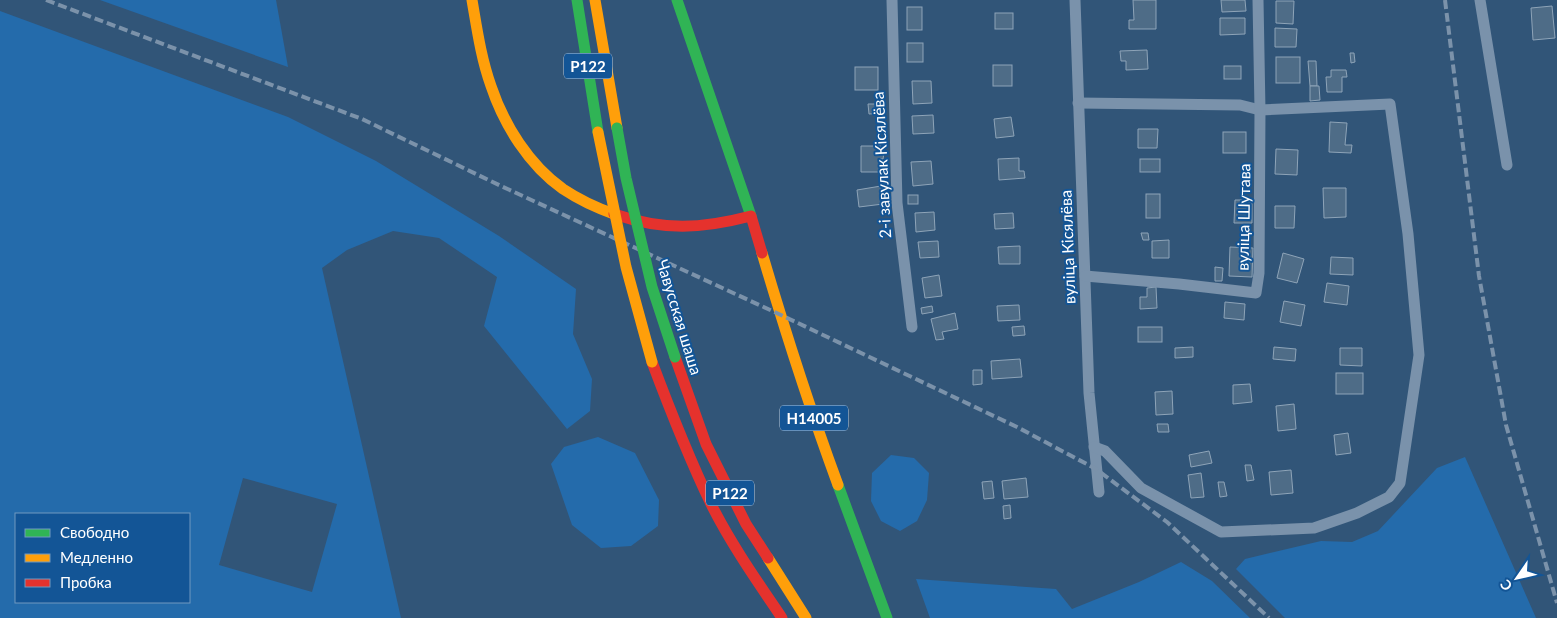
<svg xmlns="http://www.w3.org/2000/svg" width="1557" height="618" font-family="Lato,sans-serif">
  <rect width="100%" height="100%" fill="#315578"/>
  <g fill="#246bab" fill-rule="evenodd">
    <polygon points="100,0 276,0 288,67"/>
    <path d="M0,11L288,117L376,161L499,236L576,289L573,334L592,379L590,411L567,429L484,326L497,277L439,238L393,231L347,250L322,268L401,618H0ZM243,478L337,504L312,592L219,565ZM16,514H189V602H16Z"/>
    <polygon points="598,437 635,453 659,500 658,526 631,546 601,548 572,525 551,464 564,447"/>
    <polygon points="891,455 914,458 929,473 927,500 917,521 900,531 881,521 871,501 872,473"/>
    <polygon points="1465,457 1536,618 1285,618 1236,569 1245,559 1321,541 1352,542 1378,531 1437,468"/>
    <polygon points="1181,562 1212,581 1250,618 930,618 916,579 1056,589 1072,609 1139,582"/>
  </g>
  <g fill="#4e6c87" stroke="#8ea4b8">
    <polygon points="1133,0 1156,0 1156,29 1129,29 1129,20 1134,20"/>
    <polygon points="1221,0 1245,0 1246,11 1222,12"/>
    <polygon points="1276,1 1294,1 1293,24 1276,23"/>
    <polygon points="1552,6 1555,38 1533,40 1531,8"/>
    <rect x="907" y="7" width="15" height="23"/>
    <rect x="995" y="13" width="18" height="16"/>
    <polygon points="1220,18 1245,18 1245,34 1220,35"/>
    <polygon points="1275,28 1297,29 1296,47 1275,47"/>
    <rect x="907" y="43" width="16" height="19"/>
    <polygon points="1147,50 1148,69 1126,70 1126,61 1121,61 1120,51"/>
    <polygon points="1350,53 1354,53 1355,62 1351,63"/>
    <rect x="1276" y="57" width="24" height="26"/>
    <polygon points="1308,61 1316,61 1317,86 1310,86"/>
    <rect x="993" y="65" width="19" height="21"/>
    <rect x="1224" y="66" width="17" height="13"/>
    <rect x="855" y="67" width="23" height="23"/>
    <polygon points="1331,70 1346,70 1347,77 1342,77 1342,92 1327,92 1326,77 1331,77"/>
    <polygon points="912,81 931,81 932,103 913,104"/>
    <polygon points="1310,86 1319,86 1320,100 1310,101"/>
    <polygon points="868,104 883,104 884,113 869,114"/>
    <polygon points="933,115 934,133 913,134 912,116"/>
    <polygon points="1011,117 1014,136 996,138 994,119"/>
    <polygon points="1330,122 1347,123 1345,145 1352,145 1351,153 1329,152"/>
    <polygon points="1138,129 1158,129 1157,148 1138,148"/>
    <rect x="1223" y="132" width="23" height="21"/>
    <polygon points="861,146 881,146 881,153 884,153 883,159 880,159 880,172 861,172"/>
    <polygon points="1276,149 1298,150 1297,175 1275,174"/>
    <polygon points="1019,158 1019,171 1024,171 1025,178 999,180 998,159"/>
    <rect x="1140" y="159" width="20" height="13"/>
    <polygon points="931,161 933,184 913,186 911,162"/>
    <polygon points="881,186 883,204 859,207 857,190"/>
    <polygon points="1323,188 1346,188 1346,217 1324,218"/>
    <rect x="1146" y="194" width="14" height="24"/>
    <rect x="908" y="195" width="10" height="9"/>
    <polygon points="1235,200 1252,200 1252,223 1234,223"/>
    <polygon points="1275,206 1295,206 1294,228 1275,228"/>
    <polygon points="934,212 935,230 916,232 915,213"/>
    <polygon points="1013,213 1014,228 995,229 994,214"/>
    <polygon points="1141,233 1148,233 1149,240 1143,240"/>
    <polygon points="1169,240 1169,258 1152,258 1152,241"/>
    <polygon points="938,241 939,257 920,258 918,242"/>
    <polygon points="1020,246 1020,264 999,264 998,247"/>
    <polygon points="1230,247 1253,248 1252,277 1229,276"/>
    <polygon points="1283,253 1304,259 1297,283 1277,278"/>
    <polygon points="1331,257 1353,258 1353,275 1330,274"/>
    <polygon points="1215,267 1223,268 1222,281 1215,281"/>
    <polygon points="939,275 942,296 925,298 922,278"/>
    <polygon points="1327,283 1349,286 1347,305 1324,302"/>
    <polygon points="1156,287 1157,308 1140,309 1140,297 1147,297 1147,288"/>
    <polygon points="1284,301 1305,305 1301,326 1280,322"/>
    <polygon points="1225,302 1245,304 1244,320 1224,318"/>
    <polygon points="1019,305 1020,320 998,321 997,306"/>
    <polygon points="932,306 933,312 922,314 921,308"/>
    <polygon points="955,313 958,329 942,332 944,339 936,340 931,319"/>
    <polygon points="1024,326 1025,335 1013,336 1012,327"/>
    <rect x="1138" y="327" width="24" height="15"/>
    <polygon points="1193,347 1193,357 1175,358 1175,348"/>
    <polygon points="1274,347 1296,349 1295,361 1273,359"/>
    <polygon points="1340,348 1362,348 1362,366 1340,365"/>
    <polygon points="1020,359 1022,377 992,379 991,361"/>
    <polygon points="973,370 982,370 982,384 973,385"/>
    <rect x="1336" y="373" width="27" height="21"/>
    <polygon points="1250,384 1252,402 1233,404 1233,385"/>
    <polygon points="1172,391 1173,414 1156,415 1155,392"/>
    <polygon points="1294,404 1296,429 1278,431 1276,406"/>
    <polygon points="1157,424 1168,424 1169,432 1158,432"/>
    <polygon points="1348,433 1351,453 1336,455 1334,435"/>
    <polygon points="1209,451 1212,463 1191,467 1189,455"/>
    <polygon points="1245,465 1251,465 1254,480 1247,481"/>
    <polygon points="1291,470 1293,493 1271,495 1269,472"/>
    <polygon points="1201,473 1204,497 1191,498 1188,475"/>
    <polygon points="1026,478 1028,497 1004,499 1002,481"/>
    <polygon points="992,481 994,498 984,499 982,482"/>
    <polygon points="1218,482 1224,482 1227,496 1220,497"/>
    <polygon points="1010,505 1011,518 1004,519 1003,506"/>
  </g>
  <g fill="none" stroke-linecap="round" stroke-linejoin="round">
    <g stroke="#7a92ab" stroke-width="11">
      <polyline points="892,0 897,203 912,327"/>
      <polyline points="1075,0 1089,393 1099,492"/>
      <polyline points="1480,0 1507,165"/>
      <polyline points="1078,103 1240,105 1260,110 1390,104 1408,234 1419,355 1400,483 1389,497 1357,513 1314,528 1221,532 1141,488 1105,451 1094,447"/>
      <polyline points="1085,276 1179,284 1256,293 1259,273 1260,110 1258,0"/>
    </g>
    <g stroke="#30b455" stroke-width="11">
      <polyline points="577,0 598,132"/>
      <polyline points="677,0 751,216"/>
      <polyline points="838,485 887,618"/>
    </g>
    <g stroke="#ff9f0a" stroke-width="11">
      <path d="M472,0C477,29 481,58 491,86C504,125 529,165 563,189C578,199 597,208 614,214"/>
      <polyline points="595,0 617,128"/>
      <path d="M762,253C785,331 810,409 838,485"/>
      <polyline points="768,558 806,618"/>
    </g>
    <g stroke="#e5322d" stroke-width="11">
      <path d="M614,214C664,231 701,229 751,216L762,253"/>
      <polyline points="675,357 706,444 746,524 768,558"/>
      <path d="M652,362C670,410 689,458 711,504C731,544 757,581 782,618"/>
    </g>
    <g stroke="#7b92aa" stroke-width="4" stroke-dasharray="9 4" stroke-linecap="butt">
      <polyline points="46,0 362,119 501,186 781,315 1017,427 1096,469 1167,522 1269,618"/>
      <polyline points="1445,0 1479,276 1506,425 1557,603"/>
    </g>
    <polyline stroke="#30b455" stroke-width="11" points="617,128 626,178 652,287 675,357"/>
    <polyline stroke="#ff9f0a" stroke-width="11" points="598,132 626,267 652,362"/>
  </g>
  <g text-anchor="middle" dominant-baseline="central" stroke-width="4" stroke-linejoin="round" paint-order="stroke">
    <g fill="#135596" stroke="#b8cce0" stroke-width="1">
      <rect x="564" y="53.5" width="48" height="25" rx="4"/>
      <rect x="780" y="405.5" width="68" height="25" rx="4"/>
      <rect x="706" y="480.5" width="48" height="25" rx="4"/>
    </g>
    <g font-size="15" font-weight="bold" fill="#fff">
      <text x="588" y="66">Р122</text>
      <text x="814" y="418">Н14005</text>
      <text x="730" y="493">Р122</text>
    </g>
    <g font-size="16" fill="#fff" stroke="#135596">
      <text transform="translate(881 165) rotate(-93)">2-і завулак Кісялёва</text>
      <text transform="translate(1243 217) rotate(-89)">вуліца Шутава</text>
      <text transform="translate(1067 247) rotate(-92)">вуліца Кісялёва</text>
      <text transform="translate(680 317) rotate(73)">Чавусская шаша</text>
    </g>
  </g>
  <rect x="15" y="513" width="175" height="90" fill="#135596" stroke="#7199c0"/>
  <rect x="25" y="529" width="25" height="8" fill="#30b455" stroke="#7199c0"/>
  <text x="60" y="538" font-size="15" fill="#ffffff">Свободно</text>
  <rect x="25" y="554" width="25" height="8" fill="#ff9f0a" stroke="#7199c0"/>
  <text x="60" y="563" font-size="15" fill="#ffffff">Медленно</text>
  <rect x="25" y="579" width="25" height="8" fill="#e5322d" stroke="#7199c0"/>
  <text x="60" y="588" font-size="15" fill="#ffffff">Пробка</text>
  <g transform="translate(1517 578) rotate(236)" stroke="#135596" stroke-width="4" paint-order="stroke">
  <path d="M0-4L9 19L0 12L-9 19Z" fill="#ffffff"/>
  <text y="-8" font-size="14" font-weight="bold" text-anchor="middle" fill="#ffffff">С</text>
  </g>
</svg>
